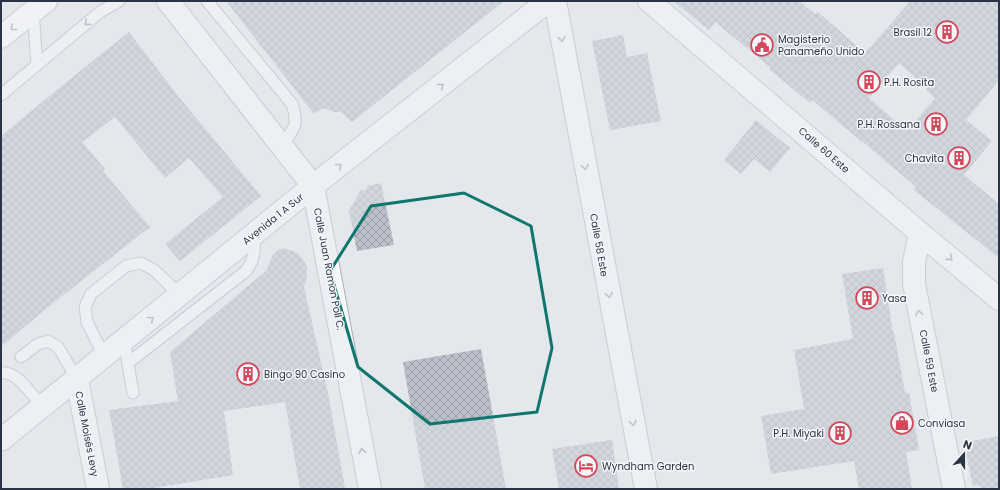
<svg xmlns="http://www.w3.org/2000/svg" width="1000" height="490" font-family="Poppins,sans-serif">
  <defs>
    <pattern id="building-cross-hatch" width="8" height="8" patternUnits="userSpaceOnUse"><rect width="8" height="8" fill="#bbc0ca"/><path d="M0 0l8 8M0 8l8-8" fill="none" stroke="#989da6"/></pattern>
  </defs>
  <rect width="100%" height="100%" fill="#e4e7ec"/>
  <g fill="url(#building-cross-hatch)" fill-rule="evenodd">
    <polygon points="226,1 504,1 352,122 341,112 334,112 323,108 314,114"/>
    <path d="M673,1H799L815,14L818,12L865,53L869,47L870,48L910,1H999V80L966,120L992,141L964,175L999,204V258L914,190L916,187L862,141V142L812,100L810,103L769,69L770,67L715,22L709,30ZM899,63L927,88L926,90L935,98L907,131L869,98Z"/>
    <polygon points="129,32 178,96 261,196 180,261 165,244 223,197 189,158 165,178 115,117 82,142 105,169 103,171 150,227 48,307 1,347 1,136 80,71"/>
    <polygon points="623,35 627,57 647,53 661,121 610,130 592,41"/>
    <polygon points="756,120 790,148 770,172 754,159 741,174 724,160"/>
    <polygon points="381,183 394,245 357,251 349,211 360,191 366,190 367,186"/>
    <polygon points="284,248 297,253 303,259 307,267 307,277 304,287 329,398 345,489 300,489 285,402 224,411 233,475 148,489 123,489 109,410 178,401 170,352 267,270 272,256 278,250"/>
    <polygon points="883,268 893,333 894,332 905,393 909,393 919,450 906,452 912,489 859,489 854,461 771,474 761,416 804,409 794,350 853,339 842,274"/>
    <polygon points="481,349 506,489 425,489 403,362"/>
    <polygon points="999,436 999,489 981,489 980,485 973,486 965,449 973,448 972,441"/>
    <polygon points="612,440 619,489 559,489 552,449"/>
  </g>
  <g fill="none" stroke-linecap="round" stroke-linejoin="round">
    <g stroke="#a9aeb7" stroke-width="13">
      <g id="service">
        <path d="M207,1L292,104C299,126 294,128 282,146"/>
        <polyline points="33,11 37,65"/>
        <polyline points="1,95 100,12 119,1"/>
        <polyline points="124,340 133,393"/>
        <polyline points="104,356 87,322 85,307 91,294 126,266 141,263 154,270 180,295"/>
        <polyline points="21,357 38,344 48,341 58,347 77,379"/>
        <path d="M128,363L246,271C255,258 255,251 254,235"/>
        <path d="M1,373C17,370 33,396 42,407"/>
      </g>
    </g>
    <g stroke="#a9aeb7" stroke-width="24">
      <g id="minor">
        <polyline points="168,1 313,186 370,489"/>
        <polyline points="555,1 646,489"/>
        <polyline points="649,1 920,233 999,299"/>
        <polyline points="920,233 914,262 914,284 954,489"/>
        <polyline points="77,379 98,489"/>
        <polyline points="1,440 313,186 548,1"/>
      </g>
    </g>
    <g stroke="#a9aeb7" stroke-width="24">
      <polyline id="secondary" points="1,37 46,1"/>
    </g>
    <use href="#service" stroke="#f7f8fa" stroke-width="11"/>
    <use href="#minor" stroke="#f7f8fa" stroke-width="22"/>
    <use href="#secondary" stroke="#fff" stroke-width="22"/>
  </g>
  <defs><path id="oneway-chevron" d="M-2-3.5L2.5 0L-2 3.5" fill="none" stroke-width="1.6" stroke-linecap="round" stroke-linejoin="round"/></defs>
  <g stroke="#9196a0">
    <use href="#oneway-chevron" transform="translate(87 23) rotate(140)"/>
    <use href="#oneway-chevron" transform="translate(562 39) rotate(80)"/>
    <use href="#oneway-chevron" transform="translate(441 86) rotate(-38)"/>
    <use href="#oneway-chevron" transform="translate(339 166) rotate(-38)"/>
    <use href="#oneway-chevron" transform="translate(585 167) rotate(80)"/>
    <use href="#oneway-chevron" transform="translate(950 258) rotate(40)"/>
    <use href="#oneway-chevron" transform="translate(609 295) rotate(80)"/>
    <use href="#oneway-chevron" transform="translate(919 313) rotate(-101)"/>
    <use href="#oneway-chevron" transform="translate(151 319) rotate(-39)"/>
    <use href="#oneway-chevron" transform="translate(633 423) rotate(79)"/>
    <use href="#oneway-chevron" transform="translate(362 451) rotate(-101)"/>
  </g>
  <use stroke="#959aa2" href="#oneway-chevron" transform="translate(13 28) rotate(141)"/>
  <path d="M0 0H1000V490H0ZM464,193L531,226L552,348L537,412L430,424L358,367L330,271L371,206Z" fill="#e4e7ec" fill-opacity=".55" fill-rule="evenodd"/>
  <path fill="none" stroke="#0f766e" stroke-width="3" stroke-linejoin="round" d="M464,193L531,226L552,348L537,412L430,424L358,367L330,271L371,206Z"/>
  <defs>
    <g id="building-ring" transform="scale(1.15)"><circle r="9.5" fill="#f4f6f9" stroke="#d1495b" stroke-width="1.5"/><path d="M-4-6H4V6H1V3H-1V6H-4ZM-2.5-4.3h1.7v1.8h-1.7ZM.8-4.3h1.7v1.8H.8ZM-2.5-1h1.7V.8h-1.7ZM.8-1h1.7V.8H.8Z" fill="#d1495b"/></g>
    <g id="civic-ring" transform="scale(1.15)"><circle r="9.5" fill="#f4f6f9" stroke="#d1495b" stroke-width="1.5"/><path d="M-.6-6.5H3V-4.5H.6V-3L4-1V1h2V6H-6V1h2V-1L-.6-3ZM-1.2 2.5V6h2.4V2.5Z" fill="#d1495b"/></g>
    <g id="shop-ring" transform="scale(1.15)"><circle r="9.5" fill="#f4f6f9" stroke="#d1495b" stroke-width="1.5"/><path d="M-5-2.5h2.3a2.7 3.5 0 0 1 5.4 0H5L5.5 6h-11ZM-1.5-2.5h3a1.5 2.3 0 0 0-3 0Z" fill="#d1495b"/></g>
    <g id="hotel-ring" transform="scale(1.15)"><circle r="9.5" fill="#f4f6f9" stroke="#d1495b" stroke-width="1.5"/><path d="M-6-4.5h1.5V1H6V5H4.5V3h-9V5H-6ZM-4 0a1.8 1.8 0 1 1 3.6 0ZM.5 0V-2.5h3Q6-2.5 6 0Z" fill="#d1495b"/></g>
  </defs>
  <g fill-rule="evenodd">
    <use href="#building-ring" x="947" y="32"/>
    <use href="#civic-ring" x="762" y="45"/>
    <use href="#building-ring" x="869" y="82"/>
    <use href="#building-ring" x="936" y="124"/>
    <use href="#building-ring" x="959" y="158"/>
    <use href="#building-ring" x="867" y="298"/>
    <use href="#building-ring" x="248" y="374"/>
    <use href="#shop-ring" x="902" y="423"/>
    <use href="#building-ring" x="840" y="433"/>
    <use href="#hotel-ring" x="586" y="466"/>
  </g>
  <g text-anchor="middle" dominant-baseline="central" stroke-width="3" stroke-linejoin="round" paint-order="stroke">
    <g font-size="10" fill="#2b3445" stroke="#f4f6f9" text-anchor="start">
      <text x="932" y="32" text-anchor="end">Brasil 12</text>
      <text x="778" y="39">Magisterio<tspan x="778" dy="12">Panameño Unido</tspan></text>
      <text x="884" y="82">P.H. Rosita</text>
      <text x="920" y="124" text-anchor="end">P.H. Rossana</text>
      <text x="944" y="158" text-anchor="end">Chavita</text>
      <text x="882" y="298">Yasa</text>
      <text x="264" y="374">Bingo 90 Casino</text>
      <text x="918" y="423">Conviasa</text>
      <text x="824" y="433" text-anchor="end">P.H. Miyaki</text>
      <text x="602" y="466">Wyndham Garden</text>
    </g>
    <g font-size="10" fill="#2b3445" stroke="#f4f6f9">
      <text transform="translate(824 150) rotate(41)">Calle 60 Este</text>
      <text transform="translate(273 219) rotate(-39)">Avenida 1 A Sur</text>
      <text transform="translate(599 245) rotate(80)">Calle 58 Este</text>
      <text transform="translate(329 269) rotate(79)">Calle Juan Ramon Poll C.</text>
      <text transform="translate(929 361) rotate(79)">Calle 59 Este</text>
      <text transform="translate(87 434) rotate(79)">Calle Moisés Levy</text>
    </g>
  </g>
  <rect width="1000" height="490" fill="none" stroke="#2b3445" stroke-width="4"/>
  <g transform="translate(964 454) rotate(21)" stroke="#f4f6f9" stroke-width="3" paint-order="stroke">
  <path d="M0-3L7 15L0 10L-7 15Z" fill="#2b3445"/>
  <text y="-6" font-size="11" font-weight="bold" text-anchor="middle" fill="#2b3445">N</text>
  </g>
</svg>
